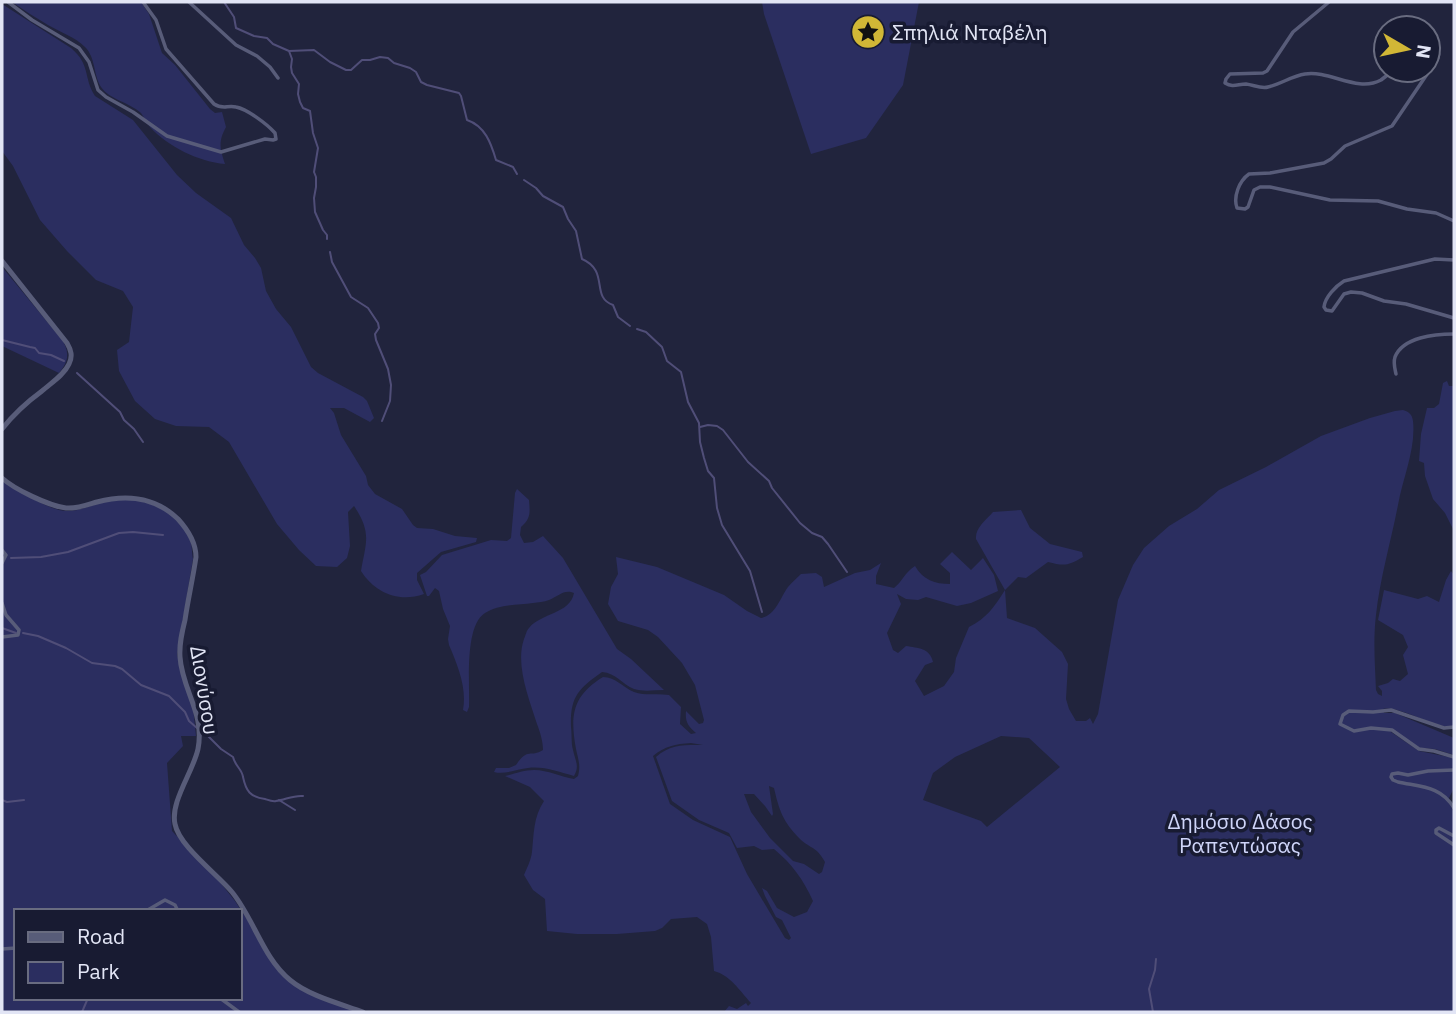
<svg xmlns="http://www.w3.org/2000/svg" width="1456" height="1014" font-family="'IBM Plex Sans',sans-serif">
  <rect width="100%" height="100%" fill="#21243d"/>
  <g fill="#2b2e60" fill-rule="evenodd">
    <path d="M12,2H141L149,14L162,53L175,65L210,109L215,113L222,112L226,127C218,142 220,148 225,164C199,162 167,146 150,127C146,123 144,117 141,113C129,102 110,100 101,87C93,74 96,58 85,47C75,37 60,32 48,25C36,18 24,10 12,2Z"/>
    <polygon points="762,2 919,2 903,85 866,138 811,154 764,14"/>
    <path d="M2,4L71,48C91,65 83,77 95,96L133,120L177,175L196,193L231,218L244,245L255,258L261,268L266,291L276,309L291,327L311,367L318,373L363,397L367,401L374,418L370,422L344,408H330L334,413L341,435L366,476L368,485L375,494L402,509L413,525L417,528L433,529L455,536L477,538L476,542L441,552L417,573V580L424,594C399,603 375,593 361,571C366,542 372,533 354,506L348,512L350,546L347,558L337,567L316,566L299,550L277,524L229,442L209,427L176,426L155,419L135,401L119,371L117,350L129,342L133,307L123,291L96,280L67,251L40,220L13,166L2,151Z"/>
    <path d="M2,267L63,341C70,354 68,362 59,373L2,346Z"/>
    <polygon points="1447,381 1449,386 1454,386 1454,531 1445,513 1433,499 1425,476 1424,463 1419,461 1421,434 1427,408 1434,408 1439,404 1443,383"/>
    <path d="M1403,410C1409,412 1412,414 1413,421C1416,449 1403,477 1398,505C1391,541 1380,578 1376,615C1373,640 1375,665 1376,690L1378,694L1382,696V691L1378,686L1388,683L1393,679L1400,681L1408,674L1403,655L1408,647L1403,635L1378,620L1384,590L1418,599L1427,596L1439,602L1446,580L1451,571L1454,575V725L1452,727C1431,727 1399,705 1383,709L1384,713H1395L1454,738V755L1435,749L1420,748L1390,729L1391,732L1419,751L1454,758V788L1448,800L1454,813V1012H724L729,1006L737,1009L746,1003L748,1006L751,1003C740,991 730,975 714,971L711,937L707,924L697,917L671,919L662,928L655,931L617,934H577L547,931L545,899L533,890L524,875C527,868 531,860 532,852C534,834 533,818 544,801L530,787L505,776C514,774 524,770 534,770C548,770 561,777 574,779L578,776C581,765 578,759 576,749C570,716 572,696 603,677C616,677 622,687 634,692C645,696 657,693 669,695L681,707L680,724L691,734L696,733C688,726 685,722 686,711L699,724L703,723L704,720L695,685L682,663L658,637L648,630L618,621L608,604L611,587L618,574L616,557L657,567L724,595L747,611L761,618C776,615 780,598 788,587C792,582 797,578 801,574L816,573L822,577L824,587L855,573L870,570L881,563L876,576V584L894,588C902,582 905,572 915,566C923,580 935,584 950,584V573L940,564L952,552L971,570L983,558L994,575L998,591L971,603L957,606L926,597L918,600L906,599L897,594L901,604L887,633L893,650L898,653L906,646C918,648 930,648 933,662L925,665L915,681L924,696L944,686L954,672L956,658L969,627C987,618 995,606 1005,590L976,539C975,528 986,520 993,512L1021,510L1030,528L1050,544L1082,552L1083,557C1068,566 1064,566 1048,562L1026,578L1018,577L1005,590L1007,618L1035,628L1062,652L1068,664L1066,699L1069,709L1076,721H1086L1090,718L1093,724L1098,714L1118,600L1133,565L1144,548L1169,526L1197,509L1219,490L1266,467L1321,436L1370,418L1395,411ZM1001,736L1029,738L1060,767L987,827L981,821L923,800L933,773L955,757ZM691,743L703,745C685,745 670,744 656,757L672,801L699,820L729,833L737,848L754,846L762,850L774,849C792,864 803,879 813,901L807,912L794,917L777,908L767,891L762,888L765,896L776,917L782,920L791,938L789,940L785,938L747,874L730,837L693,820L670,804L653,756C665,746 675,744 691,743ZM769,786L774,788C779,810 783,822 800,839C812,850 815,845 825,862L822,872L819,874L804,864L793,861L770,838L751,812L744,794H754L765,806L772,816L773,814Z"/>
    <path d="M2,481C18,490 41,505 59,510C75,514 91,505 107,501C139,494 180,509 191,543C192,547 192,554 193,559L177,655L193,707L196,736H181L183,746L167,763L172,831L219,881L235,901L285,978L356,1012H2ZM16,911H240V998H16Z"/>
    <path d="M517,489L529,500C530,513 531,518 521,527L520,535L524,543L533,542L543,536L563,558L617,649L631,659L664,690C654,690 644,692 634,689C622,684 616,673 602,672C578,689 570,697 571,727C572,734 571,743 573,750C575,760 580,766 574,776C559,772 544,766 528,768C517,769 505,775 494,772L496,768H509L516,765C528,747 530,758 543,750C543,741 540,732 537,724C529,699 515,664 524,639C526,635 526,631 529,628C541,613 570,614 574,593C564,589 559,596 549,600C544,602 538,602 533,603C518,605 499,604 485,613C464,626 470,685 469,707L467,712L463,710C467,688 458,666 449,645L448,639L450,626L443,609L439,591L435,588L429,596H427L420,575L426,572L442,555L491,540L507,541L511,538L515,493Z"/>
  </g>
  <g fill="none" stroke-linecap="round" stroke-linejoin="round">
    <g stroke="#504e78" stroke-width="2">
      <polyline points="224,2 234,17 236,28 254,36 267,38 273,44 289,51 292,59 291,67 292,73 299,84 298,94 300,102 303,108 310,111 313,133 318,148 314,172 316,177 316,187 314,198 315,212 323,230 327,235 327,239"/>
      <path d="M289,51L314,50L330,62L346,70H351L362,60H370L380,57L388,58L394,63L410,68L416,72L421,82L427,85L459,93L461,96L467,120C485,126 491,143 496,160L513,167L517,174"/>
      <path d="M524,180L536,188L543,196L563,207L568,219L576,231L582,259C610,271 590,297 613,305L618,317L630,326"/>
      <polyline points="330,252 332,262 351,297 368,308 378,323 379,328 375,334 376,340 388,369 391,385 390,401 382,421"/>
      <polyline points="637,329 646,332 662,347 667,361 681,372 688,402 699,423 700,442 704,458 708,471 714,478 717,508 722,525 750,571 762,612"/>
      <polyline points="2,340 30,347 35,348 39,353 51,355 64,361"/>
      <polyline points="77,373 120,412 124,420 134,429 143,442"/>
      <polyline points="700,427 708,425 717,426 723,430 748,462 769,481 772,488 800,523 812,533 822,537 828,544 847,572"/>
      <polyline points="11,558 41,557 68,552 119,533 133,532 163,535"/>
      <polyline points="2,628 16,633"/>
      <polyline points="23,633 38,636 66,648 92,663 115,666 122,669 141,685 169,696 185,712 189,721 197,728"/>
      <path d="M205,733L221,749L233,757C235,766 242,769 243,777C246,791 250,797 265,799C268,800 273,802 276,801C285,800 293,795 303,796"/>
      <polyline points="2,800 7,802 24,800"/>
      <polyline points="279,800 295,810"/>
      <polyline points="82,1012 88,998"/>
      <polyline points="1153,1012 1149,989 1155,970 1156,959"/>
    </g>
    <g stroke="#585c79" stroke-width="3.5">
      <path d="M8,2L32,20L79,48L89,62L98,90L106,97L133,112L167,136L221,152L265,139L273,140L276,139L275,133C267,124 247,109 236,107C227,105 223,110 214,104L166,49L156,20L143,2"/>
      <polyline points="189,2 236,45 257,56 270,67 278,78"/>
      <path d="M1329,2L1293,32L1267,71L1263,73L1230,74L1226,79L1225,83C1233,88 1238,84 1246,84C1254,85 1261,89 1268,87C1281,84 1292,76 1305,74C1330,70 1357,93 1381,80C1385,77 1390,73 1394,70"/>
      <path d="M1428,47C1436,45 1440,51 1438,58L1392,126L1345,146L1331,159L1324,163L1270,173L1249,174C1239,181 1233,197 1237,208L1245,209L1248,207L1254,190L1260,187H1270L1330,200L1378,201L1407,209L1436,213L1454,221"/>
      <path d="M1454,260L1435,259L1344,281C1336,286 1325,297 1324,307L1326,310L1332,311L1344,294L1351,292L1362,293L1384,301L1406,304L1454,318"/>
      <path d="M1396,374C1395,369 1393,363 1395,357C1403,337 1435,334 1454,334"/>
      <polyline points="2,550 6,555 2,563"/>
      <polyline points="2,603 6,615 19,630 18,635 2,637"/>
      <polyline points="1454,727 1444,728 1391,710 1373,712 1349,711 1343,715 1340,724 1354,731 1371,728 1392,730 1419,749 1434,751 1454,757"/>
      <path d="M1454,770L1428,771L1408,775L1398,773L1392,774L1391,777L1393,780L1398,782C1421,787 1441,786 1454,808"/>
      <polyline points="1454,836 1439,828 1436,830 1436,833 1454,845"/>
      <polyline points="146,911 165,900 175,905 178,911"/>
      <polyline points="2,949 16,948"/>
      <polyline points="220,998 239,1012"/>
    </g>
    <g stroke="#585c79" stroke-width="5">
      <path d="M2,261L67,343C71,350 73,356 69,364C64,375 51,383 42,391C27,402 13,415 2,429"/>
      <path d="M2,478C14,489 49,506 66,508C77,509 87,505 97,502C127,494 155,497 178,519C188,530 196,542 196,557C193,578 188,599 185,620C182,632 179,644 180,657C182,690 205,713 198,749C193,772 170,802 175,824C179,846 217,874 232,892C254,919 263,958 290,980C309,996 341,1004 363,1012"/>
    </g>
  </g>
  <defs>
    <g id="sight-disc" transform="scale(1.75)"><circle r="9.5" fill="#d1b736" stroke="#181b32"/><path d="M0-6L1.8-2.2L6-1.7L2.9 1.2L3.7 5.4L0 3.3L-3.7 5.4L-2.9 1.2L-6-1.7L-1.8-2.2Z" fill="#111"/></g>
  </defs>
  <g fill-rule="evenodd">
    <use href="#sight-disc" x="868" y="32"/>
  </g>
  <g text-anchor="middle" dominant-baseline="central" stroke-width="7" stroke-linejoin="round" paint-order="stroke">
    <g font-size="21" fill="#e2e5f5" stroke="#181b32" text-anchor="start">
      <text x="892" y="32">Σπηλιά Νταβέλη</text>
    </g>
    <g font-size="21" fill="#e2e5f5" stroke="#181b32">
      <text transform="translate(205 690) rotate(81)">Διονύσου</text>
    </g>
    <g font-size="21" fill="#cfd5f9" stroke="#181b32">
      <text x="1240" y="821">Δημόσιο Δάσος<tspan x="1240" dy="24">Ραπεντώσας</tspan></text>
    </g>
  </g>
  <rect width="1456" height="1014" fill="none" stroke="#e2e5f5" stroke-width="7"/>
  <rect x="14" y="909" width="228" height="91" fill="#181b32" stroke="#696c80" stroke-width="2"/>
  <rect x="28" y="932" width="35" height="10" fill="#585c79" stroke="#696c80" stroke-width="2"/>
  <text x="77" y="944" font-size="21" fill="#e2e5f5">Road</text>
  <rect x="28" y="962" width="35" height="21" fill="#2b2e60" stroke="#696c80" stroke-width="2"/>
  <text x="77" y="979" font-size="21" fill="#e2e5f5">Park</text>
  <g transform="translate(1407 49) rotate(99)"><circle r="33" fill="#181b32" stroke="#696c80" stroke-width="2"/>
  <path d="M0-5L12 26L0 18L-12 26Z" fill="#d1b736"/>
  <text y="-10" font-size="19" font-weight="bold" text-anchor="middle" fill="#e2e5f5">N</text>
  </g>
</svg>
